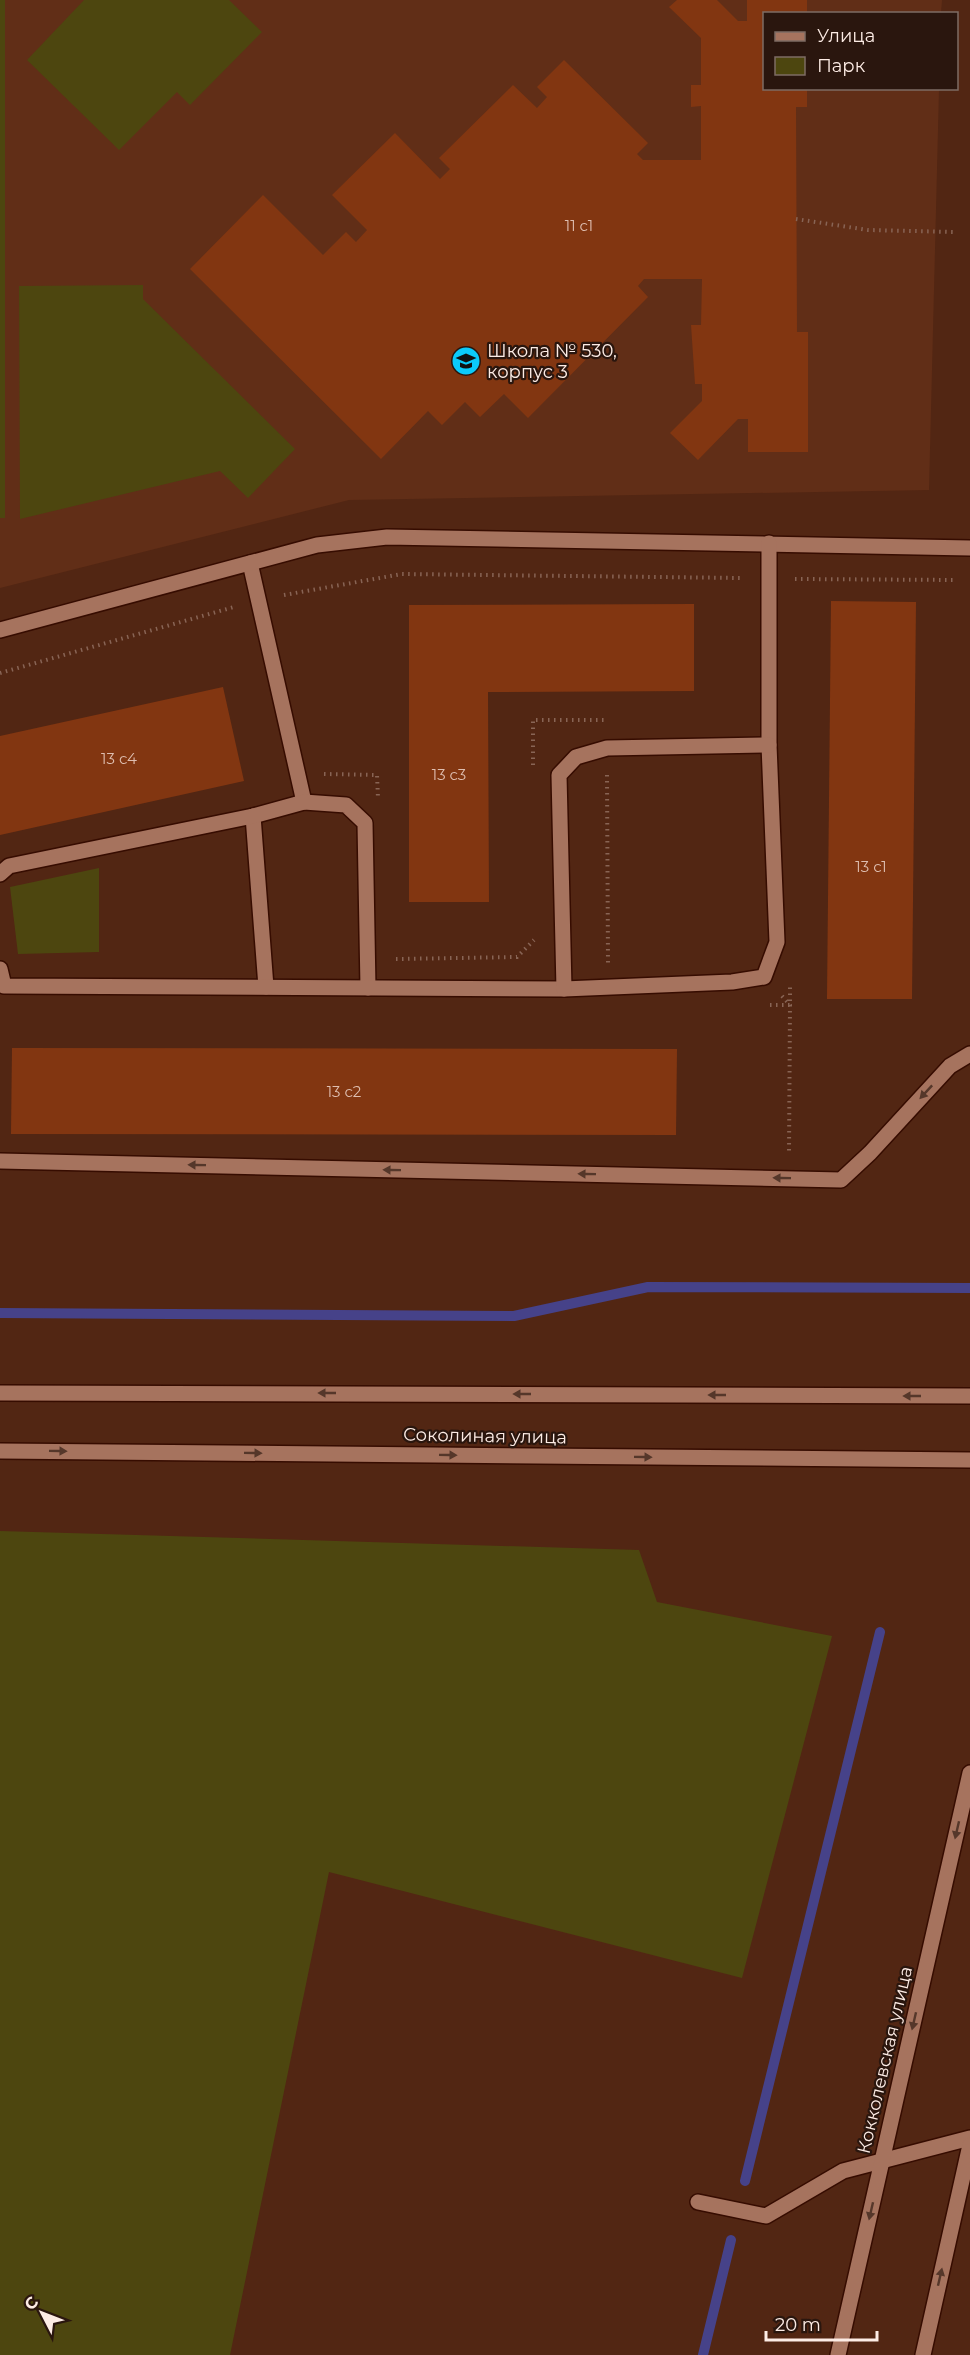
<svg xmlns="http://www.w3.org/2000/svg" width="970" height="2355" font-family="Montserrat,sans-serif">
  <rect width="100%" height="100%" fill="#522613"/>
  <polygon fill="#612e17" points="0,0 942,0 941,13 764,14 764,88 939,89 929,490 349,500 0,588"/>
  <g fill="#4d460f">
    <rect x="0" y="0" width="5" height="518"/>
    <polygon points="84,0 229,0 262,32 190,105 177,92 119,150 27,60"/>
    <polygon points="143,285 143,299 295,449 248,498 220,471 20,519 19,286"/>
    <polygon points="99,868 99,952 18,954 10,887"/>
    <polygon points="0,1531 639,1550 657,1602 832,1636 742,1978 329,1872 230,2355 0,2355"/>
  </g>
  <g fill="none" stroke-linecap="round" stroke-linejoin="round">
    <g stroke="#464289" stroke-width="10">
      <polyline points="0,1313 514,1316 648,1287 970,1288"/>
      <polyline points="745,2181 880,1632"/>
      <polyline points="703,2355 731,2240"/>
    </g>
  </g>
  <g fill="#823611">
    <polygon points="677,0 717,0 738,21 747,21 747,0 807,0 807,14 764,14 764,88 807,88 807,107 796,107 797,332 808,332 808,452 748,452 748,419 738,419 698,460 670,433 702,401 702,384 695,384 691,325 701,325 702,279 644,279 638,286 648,297 528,418 504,394 480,417 465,402 442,425 428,411 381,459 190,269 263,195 323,255 346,232 356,242 367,230 332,195 395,133 440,179 450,169 439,158 513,85 537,108 547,97 537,87 564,60 648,143 637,154 643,160 701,160 701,106 691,107 691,85 701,85 701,38 669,7"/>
    <polygon points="831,601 916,602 912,999 827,999"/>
    <polygon points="694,604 694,691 488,692 489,902 409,902 409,605"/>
    <polygon points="223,687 244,781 0,835 0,736"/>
    <polygon points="12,1048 677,1049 676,1135 11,1134"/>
  </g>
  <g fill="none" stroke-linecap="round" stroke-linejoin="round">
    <g stroke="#360c00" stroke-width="18">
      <g id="minor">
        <polyline points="250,563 304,802"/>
        <polyline points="0,630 317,545 387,537 970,548"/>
        <polyline points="253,816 266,987"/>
        <polyline points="0,874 9,866 253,816 304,802 346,805 365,823 368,988"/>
        <polyline points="0,969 4,986 564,989 732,982 764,977 777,942 769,745 769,543"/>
        <polyline points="564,989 559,775 576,757 607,748 769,745"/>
        <polyline points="0,1161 841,1180 870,1153 950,1066 970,1054"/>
        <polyline points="0,1393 970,1396"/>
        <polyline points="0,1451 970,1460"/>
        <polyline points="698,2202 766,2216 843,2171 970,2138"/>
        <polyline points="838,2355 970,1773"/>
        <polyline points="923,2355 970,2145"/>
      </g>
    </g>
    <g stroke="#886455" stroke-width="4" stroke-dasharray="1.5 4.5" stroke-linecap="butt">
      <polyline points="796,219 868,230 955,232"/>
      <polyline points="795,579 956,580"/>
      <polyline points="284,595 402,574 742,578"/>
      <polyline points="0,673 234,607"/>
      <polyline points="533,765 533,720 604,720"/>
      <polyline points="324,774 377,775 378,798"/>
      <polyline points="607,775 608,963"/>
      <polyline points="396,959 517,957 534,940"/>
      <polyline points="782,996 790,1005 789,1154"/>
      <polyline points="770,1005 790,1005 790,987"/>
    </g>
    <use href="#minor" stroke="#a6735e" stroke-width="15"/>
  </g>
  <defs><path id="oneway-solid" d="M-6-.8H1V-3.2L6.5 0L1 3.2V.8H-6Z" transform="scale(1.5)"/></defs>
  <g fill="#55372a">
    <use href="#oneway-solid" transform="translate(926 1092) rotate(133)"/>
    <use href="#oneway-solid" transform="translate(197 1165) rotate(-179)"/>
    <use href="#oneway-solid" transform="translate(392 1170) rotate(-179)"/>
    <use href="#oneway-solid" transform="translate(587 1174) rotate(-179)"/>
    <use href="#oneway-solid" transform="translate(782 1178) rotate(-179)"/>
    <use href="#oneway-solid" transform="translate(327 1393) rotate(-180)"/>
    <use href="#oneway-solid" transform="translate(522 1394) rotate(-180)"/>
    <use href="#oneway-solid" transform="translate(717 1395) rotate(-180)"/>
    <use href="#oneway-solid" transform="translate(912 1396) rotate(-180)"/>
    <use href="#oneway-solid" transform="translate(58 1451) rotate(1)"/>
    <use href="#oneway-solid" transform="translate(253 1453) rotate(1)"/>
    <use href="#oneway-solid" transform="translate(448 1455) rotate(1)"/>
    <use href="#oneway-solid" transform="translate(643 1457) rotate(1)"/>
    <use href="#oneway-solid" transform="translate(957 1830) rotate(103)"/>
    <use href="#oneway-solid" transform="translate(914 2021) rotate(103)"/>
    <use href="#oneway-solid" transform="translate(871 2211) rotate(103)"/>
    <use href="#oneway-solid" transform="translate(940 2277) rotate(-77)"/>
  </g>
  <defs>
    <g id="school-disc" transform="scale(1.5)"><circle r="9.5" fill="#0bcafa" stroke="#2a160e"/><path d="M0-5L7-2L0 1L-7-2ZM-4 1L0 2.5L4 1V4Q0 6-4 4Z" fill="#111"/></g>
  </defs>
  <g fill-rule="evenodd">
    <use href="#school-disc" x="466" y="361"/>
  </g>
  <g text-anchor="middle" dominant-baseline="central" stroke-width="4.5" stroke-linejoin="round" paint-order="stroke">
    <g font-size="15" fill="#debeb0">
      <text x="579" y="225">11 с1</text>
      <text x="119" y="758">13 с4</text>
      <text x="449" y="774">13 с3</text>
      <text x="871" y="866">13 с1</text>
      <text x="344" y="1091">13 с2</text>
    </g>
    <g font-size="18" fill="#fdece5" stroke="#2a160e" text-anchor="start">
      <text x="487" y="351">Школа № 530,<tspan x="487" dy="21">корпус 3</tspan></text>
    </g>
    <g font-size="18" fill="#fdece5" stroke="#2a160e">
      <text transform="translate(485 1436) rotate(1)">Соколиная улица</text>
      <text transform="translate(885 2060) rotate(-77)">Кокколевская улица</text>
    </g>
  </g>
  <rect x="763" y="12" width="195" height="78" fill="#2a160e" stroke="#7e6c64" stroke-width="1.5"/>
  <rect x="775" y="32" width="30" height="9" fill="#a6735e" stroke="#7e6c64" stroke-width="1.5"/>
  <text x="817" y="42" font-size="18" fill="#fdece5">Улица</text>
  <rect x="775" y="57" width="30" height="18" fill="#4d460f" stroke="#7e6c64" stroke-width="1.5"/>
  <text x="817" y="72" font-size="18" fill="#fdece5">Парк</text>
  <g transform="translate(42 2313) rotate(312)" stroke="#2a160e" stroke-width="4.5" paint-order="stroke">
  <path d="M0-4.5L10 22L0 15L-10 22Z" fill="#fdece5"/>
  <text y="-9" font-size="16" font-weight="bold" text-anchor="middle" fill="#fdece5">С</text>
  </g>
  <path d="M766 2331v9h111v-9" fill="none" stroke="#fdece5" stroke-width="3"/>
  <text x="775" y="2331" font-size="18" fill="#fdece5" stroke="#2a160e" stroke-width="4.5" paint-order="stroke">20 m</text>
</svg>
